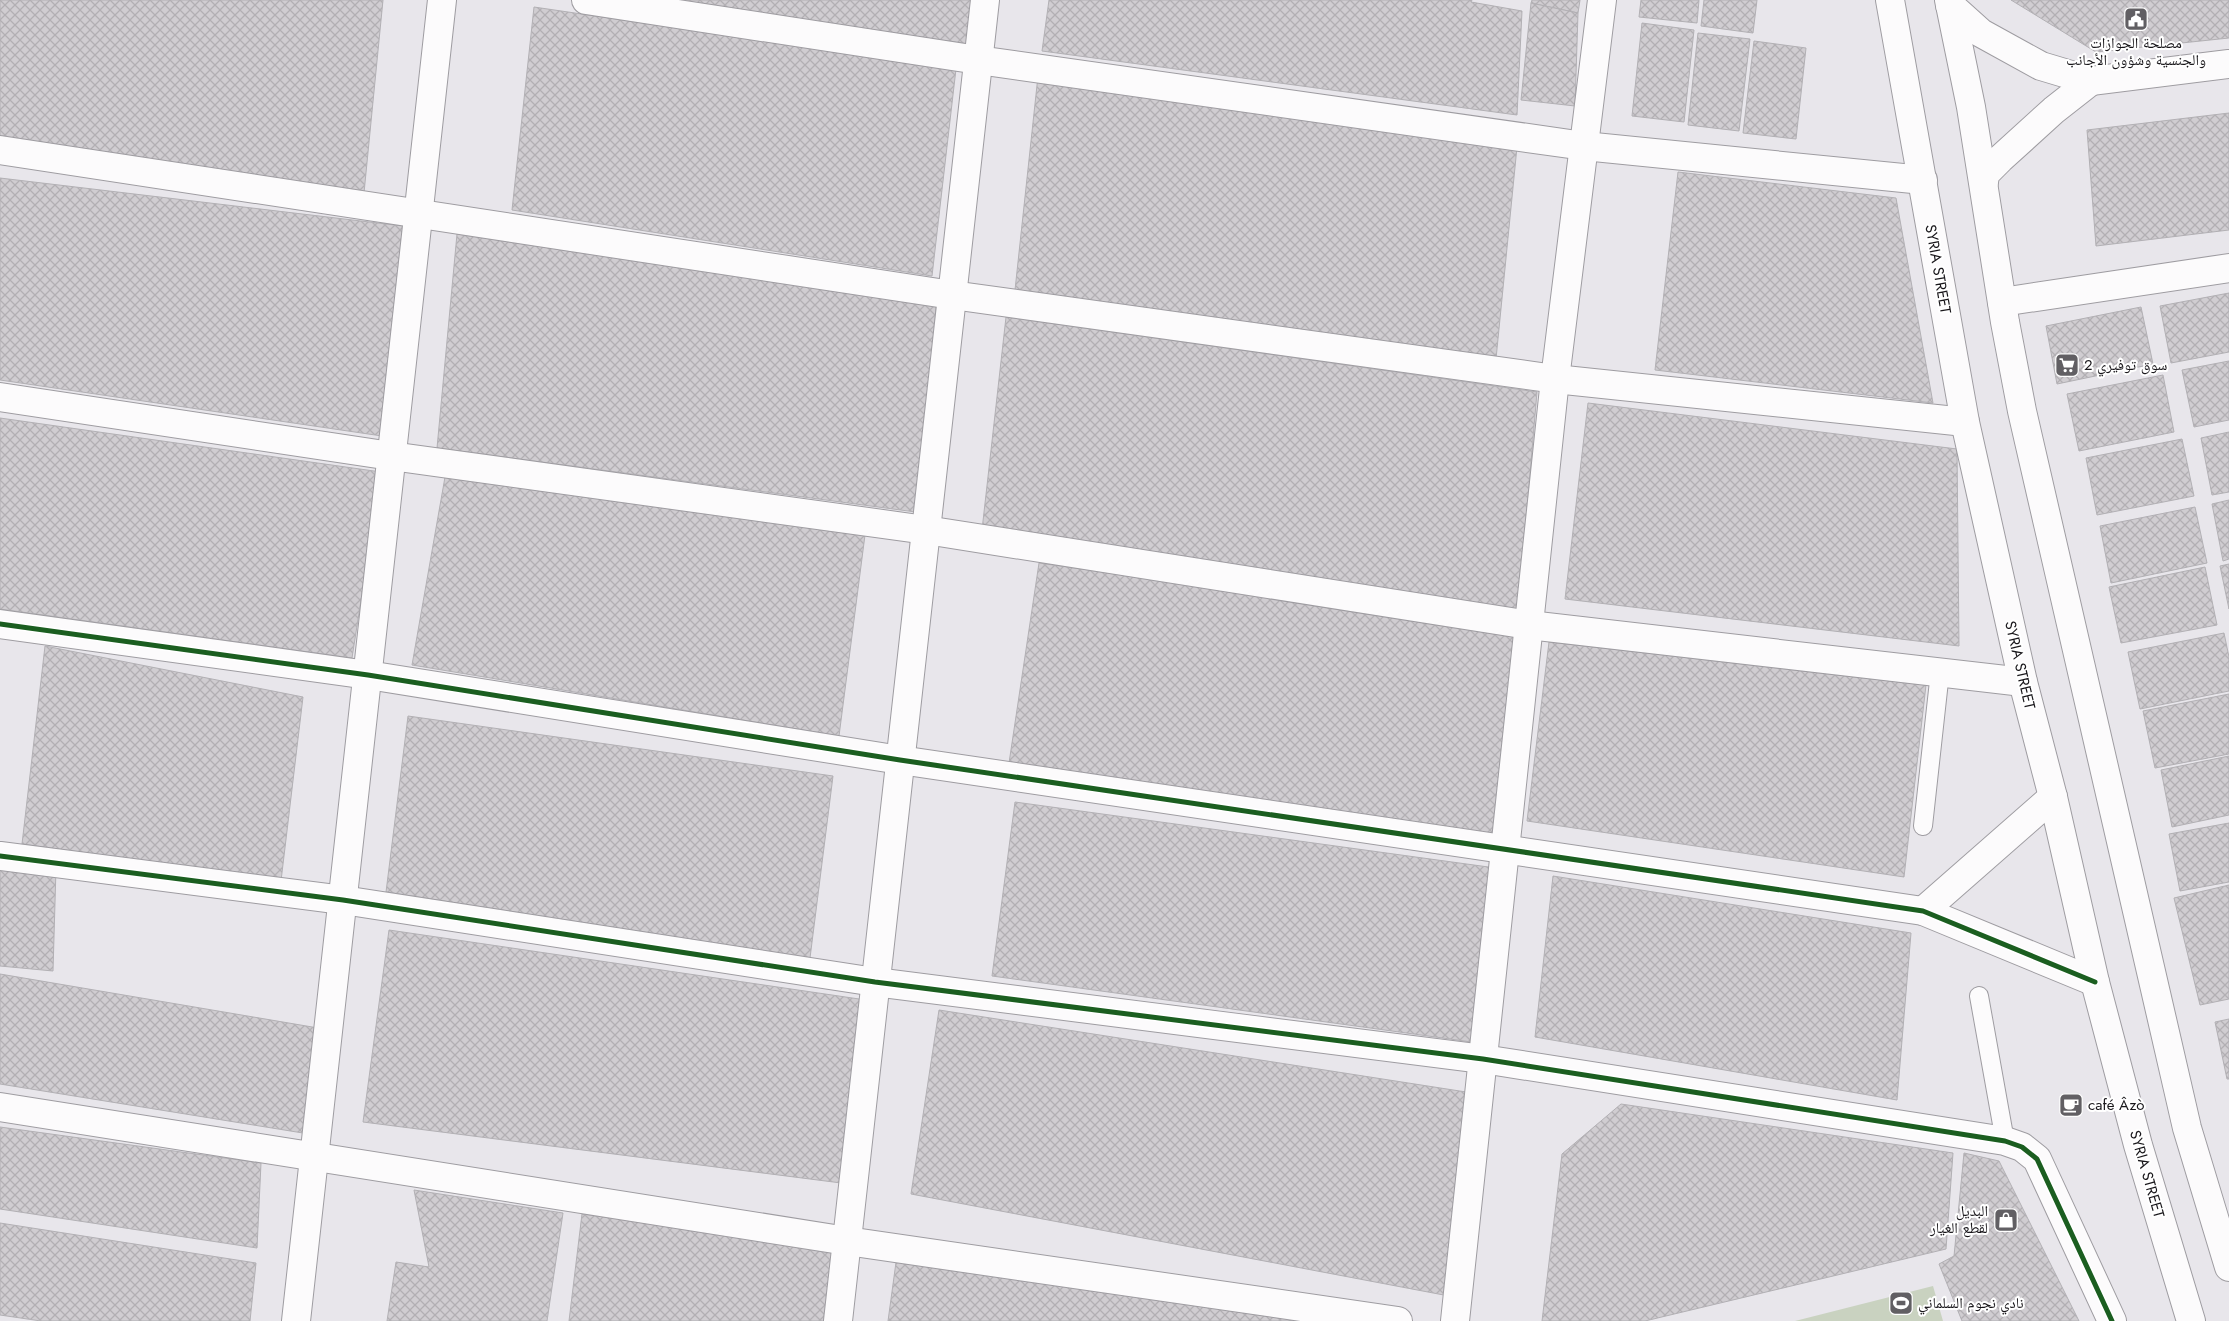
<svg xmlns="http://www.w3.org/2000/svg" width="2229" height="1321" font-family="Jost,'Noto Naskh Arabic',sans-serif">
  <defs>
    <pattern id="building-cross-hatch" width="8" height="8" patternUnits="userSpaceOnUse" patternTransform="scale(1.25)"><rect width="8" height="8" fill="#d0cdd1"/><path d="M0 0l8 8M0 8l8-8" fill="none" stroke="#b2afb3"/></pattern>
  </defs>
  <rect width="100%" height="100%" fill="#e8e6eb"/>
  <polygon fill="#c9d2c0" points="1933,1286 1943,1321 1795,1321"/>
  <g fill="url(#building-cross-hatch)" stroke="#b2b0b4">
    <polygon points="0,0 383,0 364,193 0,143"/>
    <polygon points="671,0 977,0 974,45"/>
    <polygon points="1049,0 1472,0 1471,2 1522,11 1517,115 1042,51"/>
    <polygon points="1532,0 1580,0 1578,13 1531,3"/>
    <polygon points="1641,0 1699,0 1697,23 1639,17"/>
    <polygon points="1704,0 1757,0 1753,33 1701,26"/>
    <polygon points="2011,0 2229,0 2229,38 2096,52"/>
    <polygon points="1531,3 1578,13 1575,106 1521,100"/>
    <polygon points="534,7 956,69 932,276 512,210"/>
    <polygon points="1642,23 1694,30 1684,122 1632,116"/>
    <polygon points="1698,33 1750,39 1739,131 1688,125"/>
    <polygon points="1754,41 1806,48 1796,139 1743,133"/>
    <polygon points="1038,76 1517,147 1496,359 1015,290"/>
    <polygon points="2229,113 2229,230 2096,246 2087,130"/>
    <polygon points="1678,172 1896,198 1933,403 1655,370"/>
    <polygon points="0,178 403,226 382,436 0,380"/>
    <polygon points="457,234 936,306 923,513 437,448"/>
    <polygon points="2229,293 2229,352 2171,363 2160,306"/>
    <polygon points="2141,307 2153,364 2057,384 2046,326"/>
    <polygon points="1006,317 1537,392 1518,614 982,530"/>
    <polygon points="2229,361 2229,420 2194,427 2182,370"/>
    <polygon points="2163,375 2174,432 2079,451 2067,394"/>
    <polygon points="1588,403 1957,449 1959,646 1565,599"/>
    <polygon points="0,418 381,472 352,658 0,609"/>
    <polygon points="2229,432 2229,492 2212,495 2201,438"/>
    <polygon points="2182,439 2194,496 2097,515 2086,458"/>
    <polygon points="445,477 865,535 839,736 412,665"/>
    <polygon points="2229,500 2229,559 2223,561 2212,504"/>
    <polygon points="2195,507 2207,563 2111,583 2100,526"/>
    <polygon points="1039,563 1515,630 1501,835 1009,763"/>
    <polygon points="2229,564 2229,609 2220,566"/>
    <polygon points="2205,567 2217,625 2121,643 2109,587"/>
    <polygon points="2224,633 2229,657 2229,691 2140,709 2128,652"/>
    <polygon points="1549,642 1926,685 1904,877 1527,821"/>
    <polygon points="45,646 303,697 281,881 22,844"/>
    <polygon points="2229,694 2229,754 2155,768 2143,711"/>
    <polygon points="408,716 833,776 810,958 386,892"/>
    <polygon points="2229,756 2229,815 2172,827 2161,770"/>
    <polygon points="1015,802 1503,869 1479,1043 992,976"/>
    <polygon points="2229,823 2229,882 2180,891 2169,834"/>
    <polygon points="0,862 56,868 53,971 0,966"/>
    <polygon points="1553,876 1911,933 1897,1100 1535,1037"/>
    <polygon points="2229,885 2229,999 2200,1005 2174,898"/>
    <polygon points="389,930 866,1000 849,1184 363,1122"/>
    <polygon points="0,974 324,1029 309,1134 0,1084"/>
    <polygon points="939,1010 1479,1094 1449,1296 911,1194"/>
    <polygon points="2229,1019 2229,1079 2227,1079 2215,1022"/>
    <polygon points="1621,1104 1953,1153 1946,1249 1645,1321 1542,1321 1562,1154"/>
    <polygon points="0,1127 261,1163 257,1248 0,1209"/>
    <polygon points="1964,1153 1999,1161 2079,1321 1962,1321 1939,1264 1954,1256"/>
    <polygon points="414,1190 563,1213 547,1321 387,1321 396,1262 429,1267"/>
    <polygon points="582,1214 844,1249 834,1321 569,1321"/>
    <polygon points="0,1223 256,1263 250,1321 41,1321 0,1315"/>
    <polygon points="897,1255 1339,1321 888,1321"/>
  </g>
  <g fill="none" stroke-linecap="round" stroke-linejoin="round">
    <g stroke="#9e9ca1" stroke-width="20">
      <g id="lane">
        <polyline points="1923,826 1940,672"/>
        <polyline points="1979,996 2005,1141"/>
      </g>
    </g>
    <g stroke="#9e9ca1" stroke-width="30">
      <g id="street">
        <polyline points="586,0 978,60 1584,146 1923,180"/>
        <polyline points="1950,5 1981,33 2041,66 2091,81 2229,64"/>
        <polyline points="0,150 952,295 1555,379 1965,422"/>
        <polyline points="1984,182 1985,174 2000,159 2054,110 2091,81"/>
        <polyline points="2002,302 2229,268"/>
        <polyline points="0,397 391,456 926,530 1529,625 2023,682"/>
        <polyline points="0,624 368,675 900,760 1923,911 2095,982"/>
        <polyline points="0,856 343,900 875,982 1483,1059 2005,1141 2022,1147 2037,1159 2112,1321"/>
        <polyline points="1923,911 2053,797"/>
        <polyline points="0,1107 847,1241 1398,1321"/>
        <polyline points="296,1321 442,0"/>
        <polyline points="838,1321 985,0"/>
        <polyline points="1455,1321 1555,379 1602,0"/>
      </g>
    </g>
    <g stroke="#9e9ca1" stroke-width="30">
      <g id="primary">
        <polyline points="1890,0 1965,422 2023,682 2053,797 2095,982 2138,1145 2191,1321"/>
        <polyline points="1949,0 1971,107 2005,322 2022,411 2187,1128 2229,1267"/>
      </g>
    </g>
    <use href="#lane" stroke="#fcfbfc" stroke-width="18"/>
    <use href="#street" stroke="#fcfbfc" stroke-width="28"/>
    <use href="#primary" stroke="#fcfbfc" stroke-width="28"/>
    <g stroke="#fff" stroke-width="8">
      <g id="cycleway">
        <polyline points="0,624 368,675 900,760 1923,911 2095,982"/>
        <polyline points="0,856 343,900 875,982 1483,1059 2005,1141 2022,1147 2037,1159 2112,1321"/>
      </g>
    </g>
    <use href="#cycleway" stroke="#1b5e20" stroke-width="5"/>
  </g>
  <defs>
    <g id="civic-square" transform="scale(1.25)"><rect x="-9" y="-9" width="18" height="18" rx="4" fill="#615f63" stroke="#fff"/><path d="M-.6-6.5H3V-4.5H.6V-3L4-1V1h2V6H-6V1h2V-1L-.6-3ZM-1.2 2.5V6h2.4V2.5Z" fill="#fff"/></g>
    <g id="supermarket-square" transform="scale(1.25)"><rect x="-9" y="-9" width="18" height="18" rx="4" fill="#615f63" stroke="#fff"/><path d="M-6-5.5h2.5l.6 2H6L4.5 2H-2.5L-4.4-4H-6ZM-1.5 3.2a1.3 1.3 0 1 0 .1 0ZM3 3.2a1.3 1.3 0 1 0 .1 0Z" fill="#fff"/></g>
    <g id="cafe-square" transform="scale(1.25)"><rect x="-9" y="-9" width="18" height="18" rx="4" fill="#615f63" stroke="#fff"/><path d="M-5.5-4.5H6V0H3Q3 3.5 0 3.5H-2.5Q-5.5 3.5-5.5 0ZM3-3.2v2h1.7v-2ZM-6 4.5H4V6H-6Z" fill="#fff"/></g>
    <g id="shop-square" transform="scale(1.25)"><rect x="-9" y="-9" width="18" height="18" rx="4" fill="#615f63" stroke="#fff"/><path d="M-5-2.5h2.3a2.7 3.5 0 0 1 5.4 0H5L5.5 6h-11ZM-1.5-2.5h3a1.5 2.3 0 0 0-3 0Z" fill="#fff"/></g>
    <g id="stadium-square" transform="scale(1.25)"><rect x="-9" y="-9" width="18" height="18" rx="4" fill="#615f63" stroke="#fff"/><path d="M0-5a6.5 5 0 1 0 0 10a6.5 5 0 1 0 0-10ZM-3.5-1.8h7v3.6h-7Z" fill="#fff"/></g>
  </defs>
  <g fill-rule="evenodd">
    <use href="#civic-square" x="2136" y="19"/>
    <use href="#supermarket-square" x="2067" y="365"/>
    <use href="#cafe-square" x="2071" y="1105"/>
    <use href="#shop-square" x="2006" y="1220"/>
    <use href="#stadium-square" x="1901" y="1303"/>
  </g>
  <g text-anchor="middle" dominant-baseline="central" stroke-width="4" stroke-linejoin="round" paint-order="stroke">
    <g font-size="15" fill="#18161a" stroke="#fff" text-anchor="start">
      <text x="2136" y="43" text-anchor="middle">مصلحة الجوازات<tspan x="2136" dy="17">والجنسية وشؤون الأجانب</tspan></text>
      <text x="2084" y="365">سوق توفيري 2</text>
      <text x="2088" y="1105">café Âzò</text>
      <text x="1988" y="1211" text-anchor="end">البديل<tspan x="1988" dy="17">لقطع الغيار</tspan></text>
      <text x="1918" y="1303">نادي نجوم السلماني</text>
    </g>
    <g font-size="15" fill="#18161a" stroke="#fff">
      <text transform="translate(1938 269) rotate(80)">SYRIA STREET</text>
      <text transform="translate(2020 665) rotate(77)">SYRIA STREET</text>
      <text transform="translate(2147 1174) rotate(74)">SYRIA STREET</text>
    </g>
  </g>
</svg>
